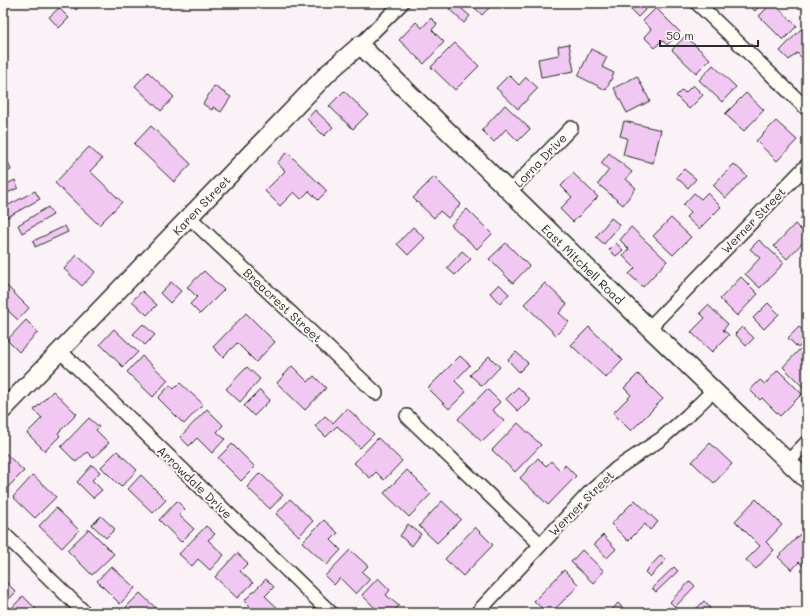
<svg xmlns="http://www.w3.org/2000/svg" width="810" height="616" font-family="Mali,sans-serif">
  <rect width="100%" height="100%" fill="#faf2f6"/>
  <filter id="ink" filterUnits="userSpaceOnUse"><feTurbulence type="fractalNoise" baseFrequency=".025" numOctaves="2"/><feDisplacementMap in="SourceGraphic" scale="8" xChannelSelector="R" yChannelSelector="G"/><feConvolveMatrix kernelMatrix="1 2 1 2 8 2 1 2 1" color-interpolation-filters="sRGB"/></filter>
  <g filter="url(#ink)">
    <g fill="#f0c8f1" stroke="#2b2b2b">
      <polygon points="69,3 80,3 82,4 76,10"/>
      <polygon points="455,3 470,16 464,23 449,9"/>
      <polygon points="470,3 494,3 482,15"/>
      <polygon points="624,3 652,3 638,17"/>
      <polygon points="746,3 762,3 755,11"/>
      <polygon points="772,3 773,3 797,26 783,40 759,16"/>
      <polygon points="59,8 69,18 59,28 49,17"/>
      <polygon points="656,8 680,32 667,45 662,40 655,48 644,37 651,29 643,21"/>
      <polygon points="431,18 437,24 432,30 444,42 424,64 399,40 416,22 422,28"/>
      <polygon points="801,29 807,35 807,63 797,53 789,60 780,51"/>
      <polygon points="685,36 710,59 696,73 672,50"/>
      <polygon points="455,43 479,66 455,90 431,67"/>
      <polygon points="569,44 574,71 541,77 538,59 559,55 558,46"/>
      <polygon points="591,49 607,57 602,67 614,73 606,90 578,76"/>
      <polygon points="713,65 736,87 722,102 699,80"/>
      <polygon points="148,72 174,97 161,111 135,86"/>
      <polygon points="509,75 519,85 526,77 538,88 518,109 496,88"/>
      <polygon points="637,76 650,101 627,113 614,88"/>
      <polygon points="693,85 703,95 689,109 676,96 682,90 685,93"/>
      <polygon points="214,86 231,97 221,112 213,107 212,110 203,104"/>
      <polygon points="344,91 368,114 353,129 329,106"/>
      <polygon points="746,93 764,110 744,131 725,114"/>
      <polygon points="505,105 530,129 518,141 506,129 494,142 482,130"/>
      <polygon points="315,110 333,127 324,136 307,119"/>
      <polygon points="624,121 661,130 653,163 623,155 627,138 620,136"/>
      <polygon points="776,121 797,140 777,161 756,141"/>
      <polygon points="151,126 191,164 174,182 134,144"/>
      <polygon points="89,147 102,159 90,171 122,202 99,225 55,183"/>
      <polygon points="287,152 327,191 318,200 309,191 301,199 294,192 280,206 265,191 285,171 277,163"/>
      <polygon points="609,153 632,172 626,179 636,188 623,205 598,184 609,170 601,163"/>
      <polygon points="8,162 11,170 3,174 3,164"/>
      <polygon points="734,164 747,176 726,198 713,185"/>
      <polygon points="684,169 696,179 688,188 676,177"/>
      <polygon points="573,173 598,197 573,222 560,209 572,197 561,186"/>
      <polygon points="434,177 461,204 448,218 440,211 434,218 413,198"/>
      <polygon points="15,180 18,188 3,195 3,186"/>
      <polygon points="35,191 40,199 4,219 3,216 3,208"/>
      <polygon points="694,193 701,199 707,193 721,207 699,229 686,217 691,212 683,205"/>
      <polygon points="48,207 53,215 22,233 18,225"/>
      <polygon points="467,209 492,234 477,249 451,225"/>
      <polygon points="807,211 807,226 800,219"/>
      <polygon points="611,218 620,225 604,244 596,237"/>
      <polygon points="671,218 691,237 673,255 653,236"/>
      <polygon points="795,224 807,236 807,238 787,259 774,246"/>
      <polygon points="65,226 68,232 35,247 33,241"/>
      <polygon points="413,227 425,238 408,255 397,244"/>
      <polygon points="631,227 667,261 643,287 629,274 635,268 623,256 629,249 620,240"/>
      <polygon points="759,240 784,263 760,288 745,274 760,258 750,249"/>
      <polygon points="506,243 529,266 513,283 489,259"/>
      <polygon points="616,243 623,250 616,256 609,250"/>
      <polygon points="462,251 471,259 455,275 447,268"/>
      <polygon points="77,255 95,272 82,286 64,269"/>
      <polygon points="204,271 224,290 200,314 190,304 197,297 187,287"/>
      <polygon points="741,277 758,294 737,316 720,299"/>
      <polygon points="171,282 181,291 170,303 160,293"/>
      <polygon points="545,283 567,304 559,313 569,322 556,335 524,304"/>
      <polygon points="499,284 509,294 500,304 490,293"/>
      <polygon points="6,285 29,308 18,320 3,306 3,288"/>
      <polygon points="142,291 157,305 147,315 132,301"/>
      <polygon points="768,303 779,314 764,329 753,318"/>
      <polygon points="708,305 728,324 723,330 729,335 712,352 691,332 705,318 700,313"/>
      <polygon points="246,313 275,342 256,362 237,343 223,357 213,347"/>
      <polygon points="26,320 38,332 19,352 7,340"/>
      <polygon points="143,324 155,335 145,345 133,334"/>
      <polygon points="589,327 623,360 606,378 571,345"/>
      <polygon points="742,327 754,338 746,346 735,334"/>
      <polygon points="799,327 807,334 807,338 798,348 788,338"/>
      <polygon points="114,329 138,352 123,367 100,344"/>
      <polygon points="800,349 807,356 807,387 805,389 783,367"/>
      <polygon points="516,352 528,363 519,372 508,360"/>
      <polygon points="142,356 168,380 153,397 127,372"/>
      <polygon points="460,356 470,365 455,381 466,392 449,409 428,388"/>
      <polygon points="489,356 500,367 482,386 470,375"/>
      <polygon points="292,366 308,382 314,376 326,388 305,410 277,383"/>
      <polygon points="247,367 260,379 240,402 226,389"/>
      <polygon points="778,370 802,394 780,416 762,398 760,400 750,390 760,380 765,384"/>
      <polygon points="638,374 663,399 631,431 613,413 631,395 624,388"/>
      <polygon points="180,383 203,404 184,424 158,398 170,385 174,389"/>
      <polygon points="518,387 530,399 518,411 506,399"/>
      <polygon points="487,389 500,402 492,410 504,421 482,442 458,419"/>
      <polygon points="260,390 270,400 254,416 244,406"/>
      <polygon points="53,391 77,414 58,433 60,436 45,451 27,433 42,418 34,410"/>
      <polygon points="347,408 374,434 360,448 337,426 326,437 315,426 325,416 333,423"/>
      <polygon points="207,409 223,425 217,432 225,439 212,453 197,438 189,446 180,437"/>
      <polygon points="89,418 99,427 96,430 109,443 93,458 87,452 76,462 61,447"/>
      <polygon points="518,423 541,445 515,472 492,450"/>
      <polygon points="378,438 402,461 384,480 376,472 370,478 354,463"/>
      <polygon points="710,443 732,464 714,483 692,462"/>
      <polygon points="232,444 255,467 241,481 218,458"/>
      <polygon points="3,451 24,471 6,489 3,487"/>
      <polygon points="117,451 137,470 121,487 101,467"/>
      <polygon points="538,458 546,466 551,461 560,470 565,465 576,476 548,505 520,478"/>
      <polygon points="92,465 100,472 92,480 102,490 93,498 77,482"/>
      <polygon points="407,470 431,494 409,517 384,493"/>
      <polygon points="260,473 283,495 270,509 247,487"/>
      <polygon points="33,475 56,497 35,518 13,497"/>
      <polygon points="141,475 166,500 153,513 128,489"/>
      <polygon points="290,499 313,521 299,536 276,514"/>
      <polygon points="756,499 782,525 766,542 774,550 756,569 746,560 760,546 735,521"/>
      <polygon points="635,500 658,522 650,530 645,524 628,541 611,524"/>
      <polygon points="177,501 185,509 179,515 194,529 181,542 159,520"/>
      <polygon points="442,501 461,519 437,543 419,526"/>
      <polygon points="56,508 79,530 62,548 39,526"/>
      <polygon points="101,516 115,529 106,538 92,525"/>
      <polygon points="324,520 338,533 331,540 341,550 327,565 302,542"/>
      <polygon points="408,524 421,534 412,546 400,536"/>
      <polygon points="206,526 215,534 208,540 224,555 210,570 198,559 192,566 179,554"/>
      <polygon points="475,527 493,545 463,576 445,559"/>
      <polygon points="89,529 114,554 92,575 67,550"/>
      <polygon points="800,534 807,540 807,570 799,562 792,570 778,557"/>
      <polygon points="603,535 616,549 607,558 594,544"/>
      <polygon points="350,550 368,566 362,572 370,579 356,594 340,578 334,585 325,576"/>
      <polygon points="582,550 604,571 593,583 571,562"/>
      <polygon points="237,553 248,563 240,571 253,583 237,598 215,577"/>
      <polygon points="661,555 666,560 650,577 645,572"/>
      <polygon points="111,566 135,588 120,604 97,581"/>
      <polygon points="674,567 678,571 656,592 652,588"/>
      <polygon points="564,570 579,585 551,613 547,613 534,601"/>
      <polygon points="378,578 390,590 386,595 399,606 392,613 380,613 362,595"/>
      <polygon points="3,579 16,592 3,605"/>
      <polygon points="266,579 274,587 265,596 282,612 246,613 251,608 244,601"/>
      <polygon points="690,581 695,586 675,607 670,602"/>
      <polygon points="140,593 161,613 132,613 126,607"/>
      <polygon points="23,596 40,613 7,613"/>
      <polygon points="704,601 710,608 705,613 692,613"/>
      <polygon points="618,603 625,610 622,613 609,613"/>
    </g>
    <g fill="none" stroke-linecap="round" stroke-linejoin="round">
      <g stroke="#2b2b2b" stroke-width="16">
        <g id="minor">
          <polyline points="697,3 807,109"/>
          <polyline points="360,45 402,3"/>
          <polyline points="509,192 571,128"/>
          <polyline points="189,217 376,393"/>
          <polyline points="649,328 807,165"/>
          <polyline points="60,351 331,613"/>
          <polyline points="407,416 540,544"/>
          <polyline points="788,462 807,442"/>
          <polyline points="3,533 85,613"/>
          <polyline points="477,613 590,492 616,469 661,439 687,416 714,390"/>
        </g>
      </g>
      <g stroke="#2b2b2b" stroke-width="20">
        <polyline id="tertiary" points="3,410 301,101 329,72 360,45 649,328 807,480"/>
      </g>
      <use href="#minor" stroke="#fdfcf7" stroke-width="13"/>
      <use href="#tertiary" stroke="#fdfcf7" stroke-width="17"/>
    </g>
  </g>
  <g text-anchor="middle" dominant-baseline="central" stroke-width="4" stroke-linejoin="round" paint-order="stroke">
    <g font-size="12" fill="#2b2b2b" stroke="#fdfcf7">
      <text transform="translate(540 160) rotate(-46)">Lorna Drive</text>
      <text transform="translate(201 205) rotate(-46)">Karen Street</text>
      <text transform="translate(753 220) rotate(-46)">Werner Street</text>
      <text transform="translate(583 264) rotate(44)">East Mitchell Road</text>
      <text transform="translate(283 305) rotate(43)">Breacrest Street</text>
      <text transform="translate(195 482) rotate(44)">Arrowdale Drive</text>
      <text transform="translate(581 503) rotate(-45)">Werner Street</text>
    </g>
  </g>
  <rect width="810" height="616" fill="none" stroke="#fdfcf7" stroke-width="16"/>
  <rect x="8" y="8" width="794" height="600" fill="none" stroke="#2b2b2b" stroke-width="1.5" filter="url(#ink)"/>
  <path d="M660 40v6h98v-6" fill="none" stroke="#2b2b2b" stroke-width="2"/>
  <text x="666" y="40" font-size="12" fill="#2b2b2b" stroke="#fdfcf7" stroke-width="3" paint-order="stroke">50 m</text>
</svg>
